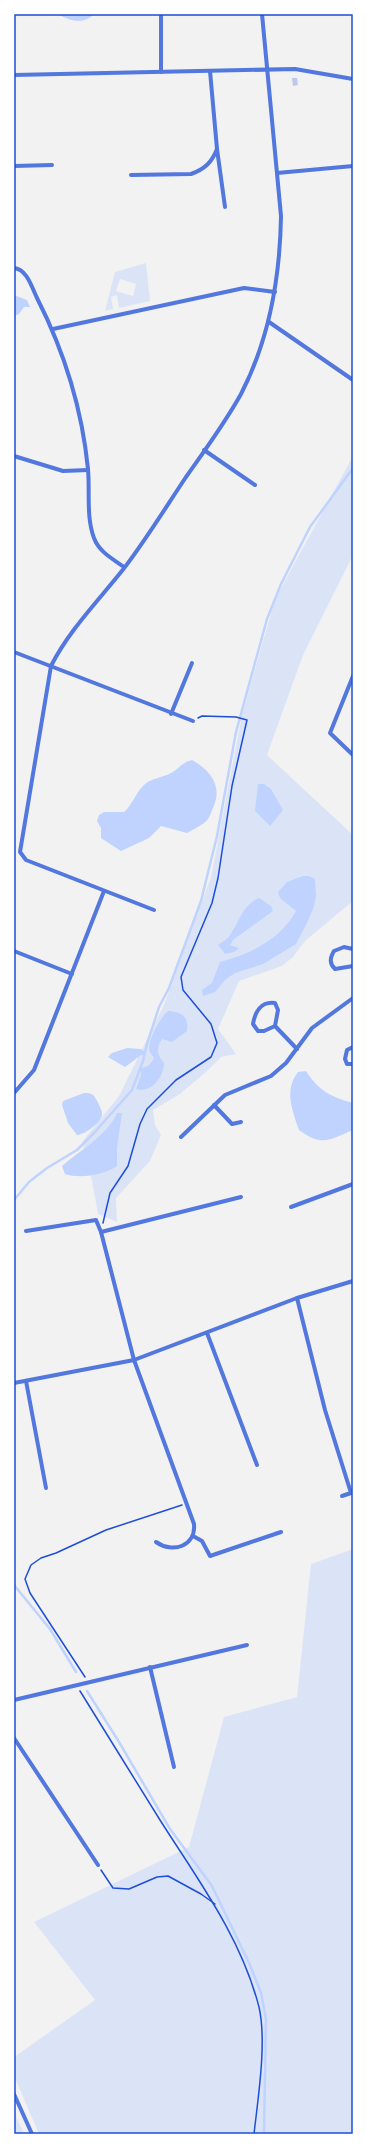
<svg xmlns="http://www.w3.org/2000/svg" width="367" height="2148" font-family="'DM Sans',sans-serif">
  <rect width="100%" height="100%" fill="#f2f2f2"/>
  <g fill="#dbe4f7" fill-rule="evenodd">
    <path d="M146,263L150,301L119,308L117,295L111,297L113,309L105,311L115,272ZM120,279L136,284L133,296L116,291Z"/>
    <polygon points="353,456 353,555 303,655 267,755 353,835 353,901 305,941 293,957 282,966 239,981 218,1029 236,1054 221,1057 207,1071 180,1094 153,1110 155,1125 161,1135 150,1161 116,1198 117,1222 98,1214 92,1181 82,1142 119,1096 164,1005 211,877 242,715 275,599"/>
    <polygon points="353,1549 353,2134 39,2134 14,2076 14,2057 95,2000 34,1922 189,1847 224,1717 297,1697 311,1564"/>
    <polygon points="14,2112 24,2134 14,2134"/>
  </g>
  <g fill="#bfd3fe">
    <path d="M58,14H94C84,25 69,21 58,14Z"/>
    <polygon points="14,295 27,300 30,307 24,307 19,314 14,316"/>
    <path d="M192,760C211,771 223,786 213,808C211,812 210,816 208,819C203,825 194,829 187,833L161,826L149,838L121,851L101,838V828L97,821L99,815L104,812H124C133,804 135,794 143,786C150,778 162,778 171,773C179,769 182,762 192,760Z"/>
    <polygon points="258,784 264,784 271,789 283,810 270,826 255,811"/>
    <path d="M303,876H309L315,879L316,896L314,906L308,921L296,944L263,964L235,973L225,980L215,992L203,996L202,990L212,983L220,962C250,954 280,940 296,911L280,898L278,892L287,882Z"/>
    <path d="M259,898L271,906L273,911L233,940L230,945L239,948L234,952L225,954L218,945C222,942 228,939 230,935C240,921 242,905 259,898Z"/>
    <path d="M168,1011C182,1012 189,1016 187,1031L172,1042L162,1039C156,1048 157,1055 164,1063C164,1077 151,1094 136,1089L141,1075V1068C148,1067 151,1064 154,1058C152,1055 149,1052 149,1049C149,1038 160,1018 168,1011Z"/>
    <polygon points="127,1048 141,1049 145,1052 145,1055 141,1055 125,1067 108,1057 112,1053"/>
    <path d="M306,1071C318,1090 331,1097 353,1103V1130C329,1140 322,1147 299,1130C292,1109 284,1090 298,1072Z"/>
    <path d="M84,1093C87,1093 90,1093 93,1095C96,1098 103,1111 102,1115C101,1123 84,1135 77,1135L68,1123L62,1105L63,1101Z"/>
    <path d="M117,1113H122L117,1148V1166C104,1175 80,1179 65,1174L62,1166C79,1151 108,1135 117,1113Z"/>
  </g>
  <g fill="none" stroke-linecap="round" stroke-linejoin="round">
    <g stroke="#bfd3fe" stroke-width="2.5">
      <polyline points="14,1200 29,1182 47,1168 77,1150 94,1133 132,1090 143,1061 147,1044 159,1007 169,988 201,901 217,836 236,732 267,619 281,584 310,527 353,468"/>
      <polyline points="14,1585 50,1629 76,1672"/>
      <polyline points="87,1691 119,1742 170,1829 212,1886 250,1965 261,1993 266,2019 264,2134"/>
    </g>
  </g>
  <polygon fill="#bdc9ec" points="292,78 297,78 298,85 293,86"/>
  <g fill="none" stroke-linecap="round" stroke-linejoin="round">
    <g stroke="#1d4ed8" stroke-width="1.5">
      <polyline points="103,1223 110,1193 128,1166 140,1124 147,1109 176,1080 211,1057 217,1043 211,1024 183,990 181,977 212,903 218,878 232,786 247,720 236,717 202,716 198,718"/>
      <polyline points="85,1677 30,1593 25,1579 31,1565 41,1558 56,1553 106,1530 182,1505"/>
      <path d="M80,1691C107,1734 133,1777 160,1820C198,1880 241,1937 259,2007C267,2042 258,2098 254,2134"/>
      <polyline points="101,1870 113,1888 129,1889 157,1877 168,1876 201,1894 215,1904"/>
    </g>
    <g stroke="#5277de" stroke-width="4">
      <polyline points="161,14 161,72"/>
      <polyline points="14,75 295,69 353,79"/>
      <polyline points="217,149 225,207"/>
      <polyline points="14,166 52,165"/>
      <polyline points="277,173 353,166"/>
      <path d="M131,175L191,174C205,169 212,162 217,149L210,71"/>
      <path d="M14,268C27,269 32,288 37,298C64,351 82,409 88,469C90,492 86,517 94,538C99,552 113,559 124,567"/>
      <polyline points="269,322 353,380"/>
      <polyline points="53,329 244,288 275,292"/>
      <polyline points="204,450 255,485"/>
      <polyline points="14,456 63,471 88,470"/>
      <polyline points="14,652 193,721"/>
      <polyline points="353,676 330,733 353,755"/>
      <polyline points="171,714 192,663"/>
      <path d="M154,910L26,860L20,852L51,666C69,630 100,599 125,567C147,538 166,507 186,477C205,450 225,423 241,394C270,338 280,278 281,216L262,14"/>
      <path d="M353,949L344,947L334,951C330,958 329,963 335,969L353,966"/>
      <polyline points="14,951 72,974"/>
      <path d="M275,1026L278,1010L275,1003C261,1001 255,1012 253,1024L258,1031H264L275,1026L297,1049"/>
      <polyline points="353,1047 347,1050 345,1059 347,1064 353,1064"/>
      <polyline points="14,1093 34,1070 104,891"/>
      <polyline points="214,1105 232,1124 241,1122"/>
      <polyline points="181,1137 225,1095 271,1076 286,1063 312,1028 353,998"/>
      <polyline points="291,1207 353,1184"/>
      <path d="M26,1231L96,1220L101,1232L134,1360L194,1524C196,1546 173,1554 156,1542"/>
      <polyline points="101,1232 241,1197"/>
      <polyline points="297,1298 325,1410 351,1493 342,1496"/>
      <polyline points="207,1333 257,1465"/>
      <polyline points="26,1381 46,1488"/>
      <polyline points="14,1383 134,1360 297,1298 353,1281"/>
      <polyline points="193,1536 202,1541 210,1556 281,1532"/>
      <polyline points="150,1667 174,1767"/>
      <polyline points="14,1700 247,1645"/>
      <polyline points="14,1738 98,1865"/>
      <polyline points="14,2094 32,2134"/>
    </g>
  </g>
  <rect width="367" height="2148" fill="none" stroke="#ffffff" stroke-width="30"/>
  <rect x="15" y="15" width="337" height="2118" fill="none" stroke="#1d4ed8" stroke-width="1.5"/>
</svg>
